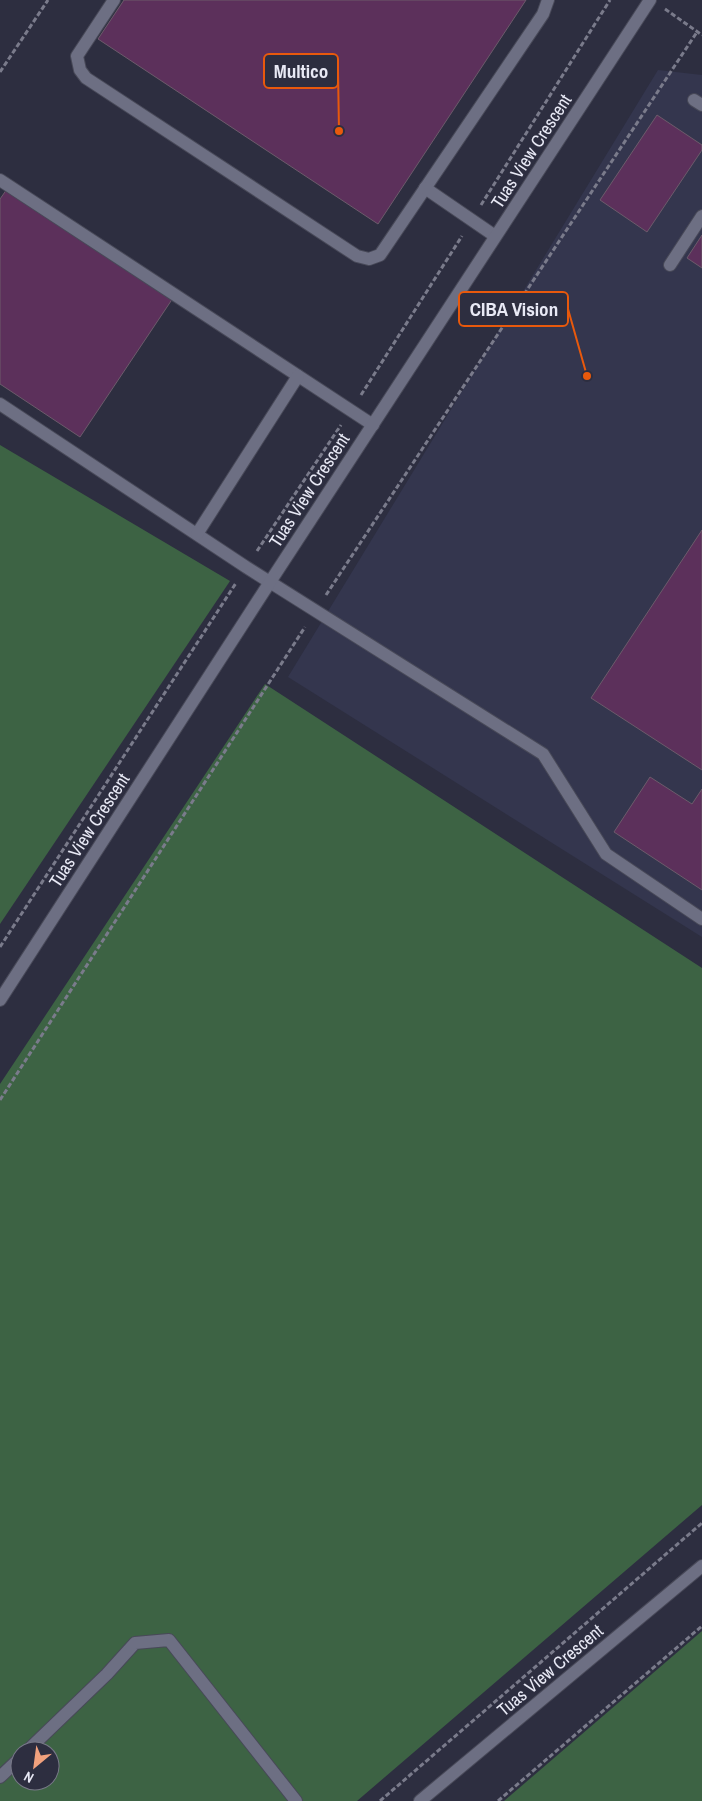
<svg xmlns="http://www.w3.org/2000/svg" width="702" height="1801" font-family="'Archivo Narrow',sans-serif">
  <rect width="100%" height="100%" fill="#2d2e40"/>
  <polygon fill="#34364e" points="658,70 702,75 702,937 288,677"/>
  <g fill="#3d6344" fill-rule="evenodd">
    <polygon points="0,445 230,581 0,924"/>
    <path d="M265,684L702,968V1505L357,1801H0V1084ZM20,1751H50V1781H20Z"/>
    <polygon points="702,1631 702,1801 504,1801"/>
  </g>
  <g fill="#5c305b" stroke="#6c5b6b">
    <polygon points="124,0 526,0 378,224 98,39"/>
    <polygon points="657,115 702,145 702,150 647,232 600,200"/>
    <polygon points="7,189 173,298 80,437 0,384 0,199"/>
    <polygon points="702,235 702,268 687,258"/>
    <polygon points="702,530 702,770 591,698"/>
    <polygon points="650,777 692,804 702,789 702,890 614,832"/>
  </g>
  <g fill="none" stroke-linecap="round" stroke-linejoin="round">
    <g stroke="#484958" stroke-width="14">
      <g id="minor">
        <polyline points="114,0 77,56 80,70 86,78 357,256 369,259 380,255 543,14 548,0"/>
        <polyline points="694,100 702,105"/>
        <polyline points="0,180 373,425"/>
        <polyline points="425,188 495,236"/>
        <polyline points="670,265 702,216"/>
        <polyline points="0,404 246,567 543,754 606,854 702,919"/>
        <polyline points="197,534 298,376"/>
        <polyline points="0,1000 270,582 650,0"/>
        <polyline points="27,1751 107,1674 135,1643 169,1640 296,1801"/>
        <polyline points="0,1777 20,1758"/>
        <polyline points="420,1801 702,1566"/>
      </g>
    </g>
    <g stroke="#7a7b8b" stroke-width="3" stroke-dasharray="5 2.5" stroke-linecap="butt">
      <polyline points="665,9 702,35"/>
      <polyline points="0,72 48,0"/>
      <polyline points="481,205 610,0"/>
      <polyline points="361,395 462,236"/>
      <polyline points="257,551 341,425"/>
      <polyline points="326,595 697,32"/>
      <polyline points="0,947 236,583"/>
      <polyline points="0,1100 305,627"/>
      <polyline points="380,1801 702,1523"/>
      <polyline points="498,1801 702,1626"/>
    </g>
    <use href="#minor" stroke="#6d6f83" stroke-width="12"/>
  </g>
  <g text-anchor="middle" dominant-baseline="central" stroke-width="4.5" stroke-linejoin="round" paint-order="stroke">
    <g font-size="18" fill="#e8e9f5" stroke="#2d2e40">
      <text transform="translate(531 151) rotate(-57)">Tuas View Crescent</text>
      <text transform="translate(309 490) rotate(-57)">Tuas View Crescent</text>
      <text transform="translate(89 830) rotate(-57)">Tuas View Crescent</text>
      <text transform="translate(550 1670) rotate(-40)">Tuas View Crescent</text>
    </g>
  </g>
  <path fill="none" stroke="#e8590c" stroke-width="2" d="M339 131L338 71M587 376L568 309"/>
  <g fill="#e8590c" stroke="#2d2e40" stroke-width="2">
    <circle cx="339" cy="131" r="5"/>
    <circle cx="587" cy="376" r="5"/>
  </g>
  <g fill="#2d2e40" stroke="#e8590c" stroke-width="2">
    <rect x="264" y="54" width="74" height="34" rx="5"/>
    <rect x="459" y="292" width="109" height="34" rx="5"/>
  </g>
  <g font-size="19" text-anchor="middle" font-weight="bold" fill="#e8e9f5">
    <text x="301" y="78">Multico</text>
    <text x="514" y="316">CIBA Vision</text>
  </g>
  <g transform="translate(35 1766) rotate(209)"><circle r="24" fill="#2d2e40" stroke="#787988"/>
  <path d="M0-4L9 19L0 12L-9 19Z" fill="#f1a17d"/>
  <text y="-8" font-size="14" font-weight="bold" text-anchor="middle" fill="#e8e9f5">N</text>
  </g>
</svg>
